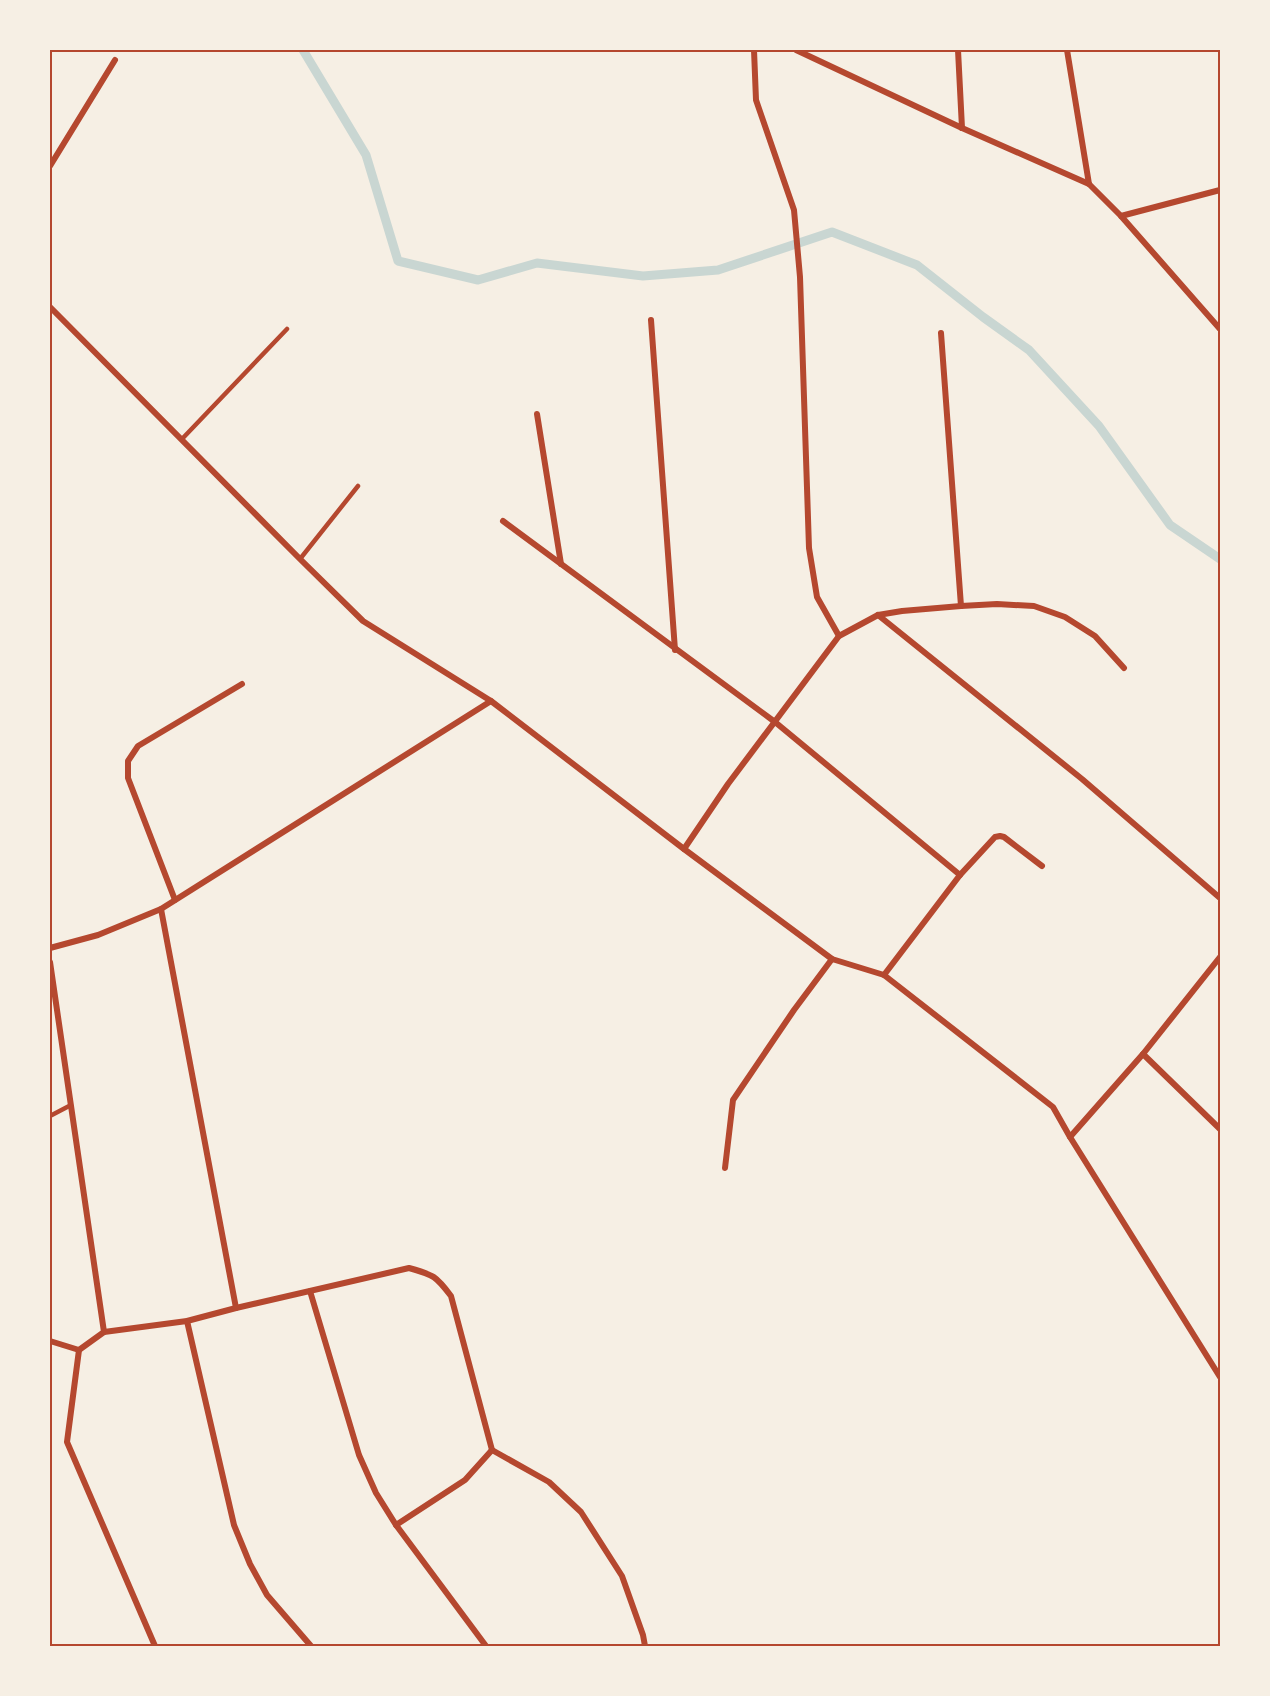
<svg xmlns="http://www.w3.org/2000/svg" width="1270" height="1696" font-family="'Varela Round',sans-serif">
  <rect width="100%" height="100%" fill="#f6efe4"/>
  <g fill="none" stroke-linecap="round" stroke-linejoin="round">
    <polyline stroke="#c9d6d2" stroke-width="9" points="303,50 366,155 398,261 478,280 537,263 643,276 718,270 832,232 917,265 983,317 1029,350 1099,426 1170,525 1220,559"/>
    <g stroke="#b5482f" stroke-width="4.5">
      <polyline points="182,439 287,329"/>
      <polyline points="300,559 358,486"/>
      <polyline points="50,1116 71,1105"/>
    </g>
    <g stroke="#b5482f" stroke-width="6">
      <polyline points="754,50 756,100 794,210 800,277 809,548 817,597 839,636"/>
      <polyline points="796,50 962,128 1089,184"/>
      <polyline points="958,50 962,128"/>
      <polyline points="1067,50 1089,184 1121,216 1220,329"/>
      <polyline points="50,166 115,60"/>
      <polyline points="1121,216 1220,190"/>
      <polyline points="50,307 300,559 363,621 491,701 684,849 832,959 884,975 1053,1107 1070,1137 1220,1377"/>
      <polyline points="651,320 675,650"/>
      <polyline points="941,333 961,606"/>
      <polyline points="537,414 561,564"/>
      <polyline points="503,521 775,722 960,875"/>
      <polyline points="878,615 1082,779 1220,898"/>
      <polyline points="684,849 728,784 839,636 878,615 902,611 961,606 997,604 1034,606 1065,617 1095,636 1124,668"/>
      <polyline points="175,900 128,778 128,761 138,746 242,684"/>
      <polyline points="50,948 98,935 161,909 491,701"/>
      <polyline points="50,962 104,1332 79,1350 67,1442 155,1646"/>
      <polyline points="884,975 960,875 995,837 1000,836 1004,837 1042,866"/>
      <polyline points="1143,1054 1220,1129"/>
      <polyline points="1070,1137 1143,1054 1220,957"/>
      <polyline points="725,1168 733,1100 794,1010 832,959"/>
      <polyline points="310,1291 359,1455 376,1493 396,1525 486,1646"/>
      <path d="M236,1308L409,1268C434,1275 436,1276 451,1296L492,1450"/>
      <polyline points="187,1321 234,1525 250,1564 267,1595 311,1646"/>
      <polyline points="104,1332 187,1321 236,1308 161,909"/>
      <polyline points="50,1341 79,1350"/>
      <polyline points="492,1450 549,1482 581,1512 622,1576 643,1635 645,1646"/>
      <polyline points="396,1525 465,1480 492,1450"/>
    </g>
  </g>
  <rect width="1270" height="1696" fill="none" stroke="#f6efe4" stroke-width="102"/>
  <rect x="51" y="51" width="1168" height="1594" fill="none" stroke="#b5482f" stroke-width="2"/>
</svg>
